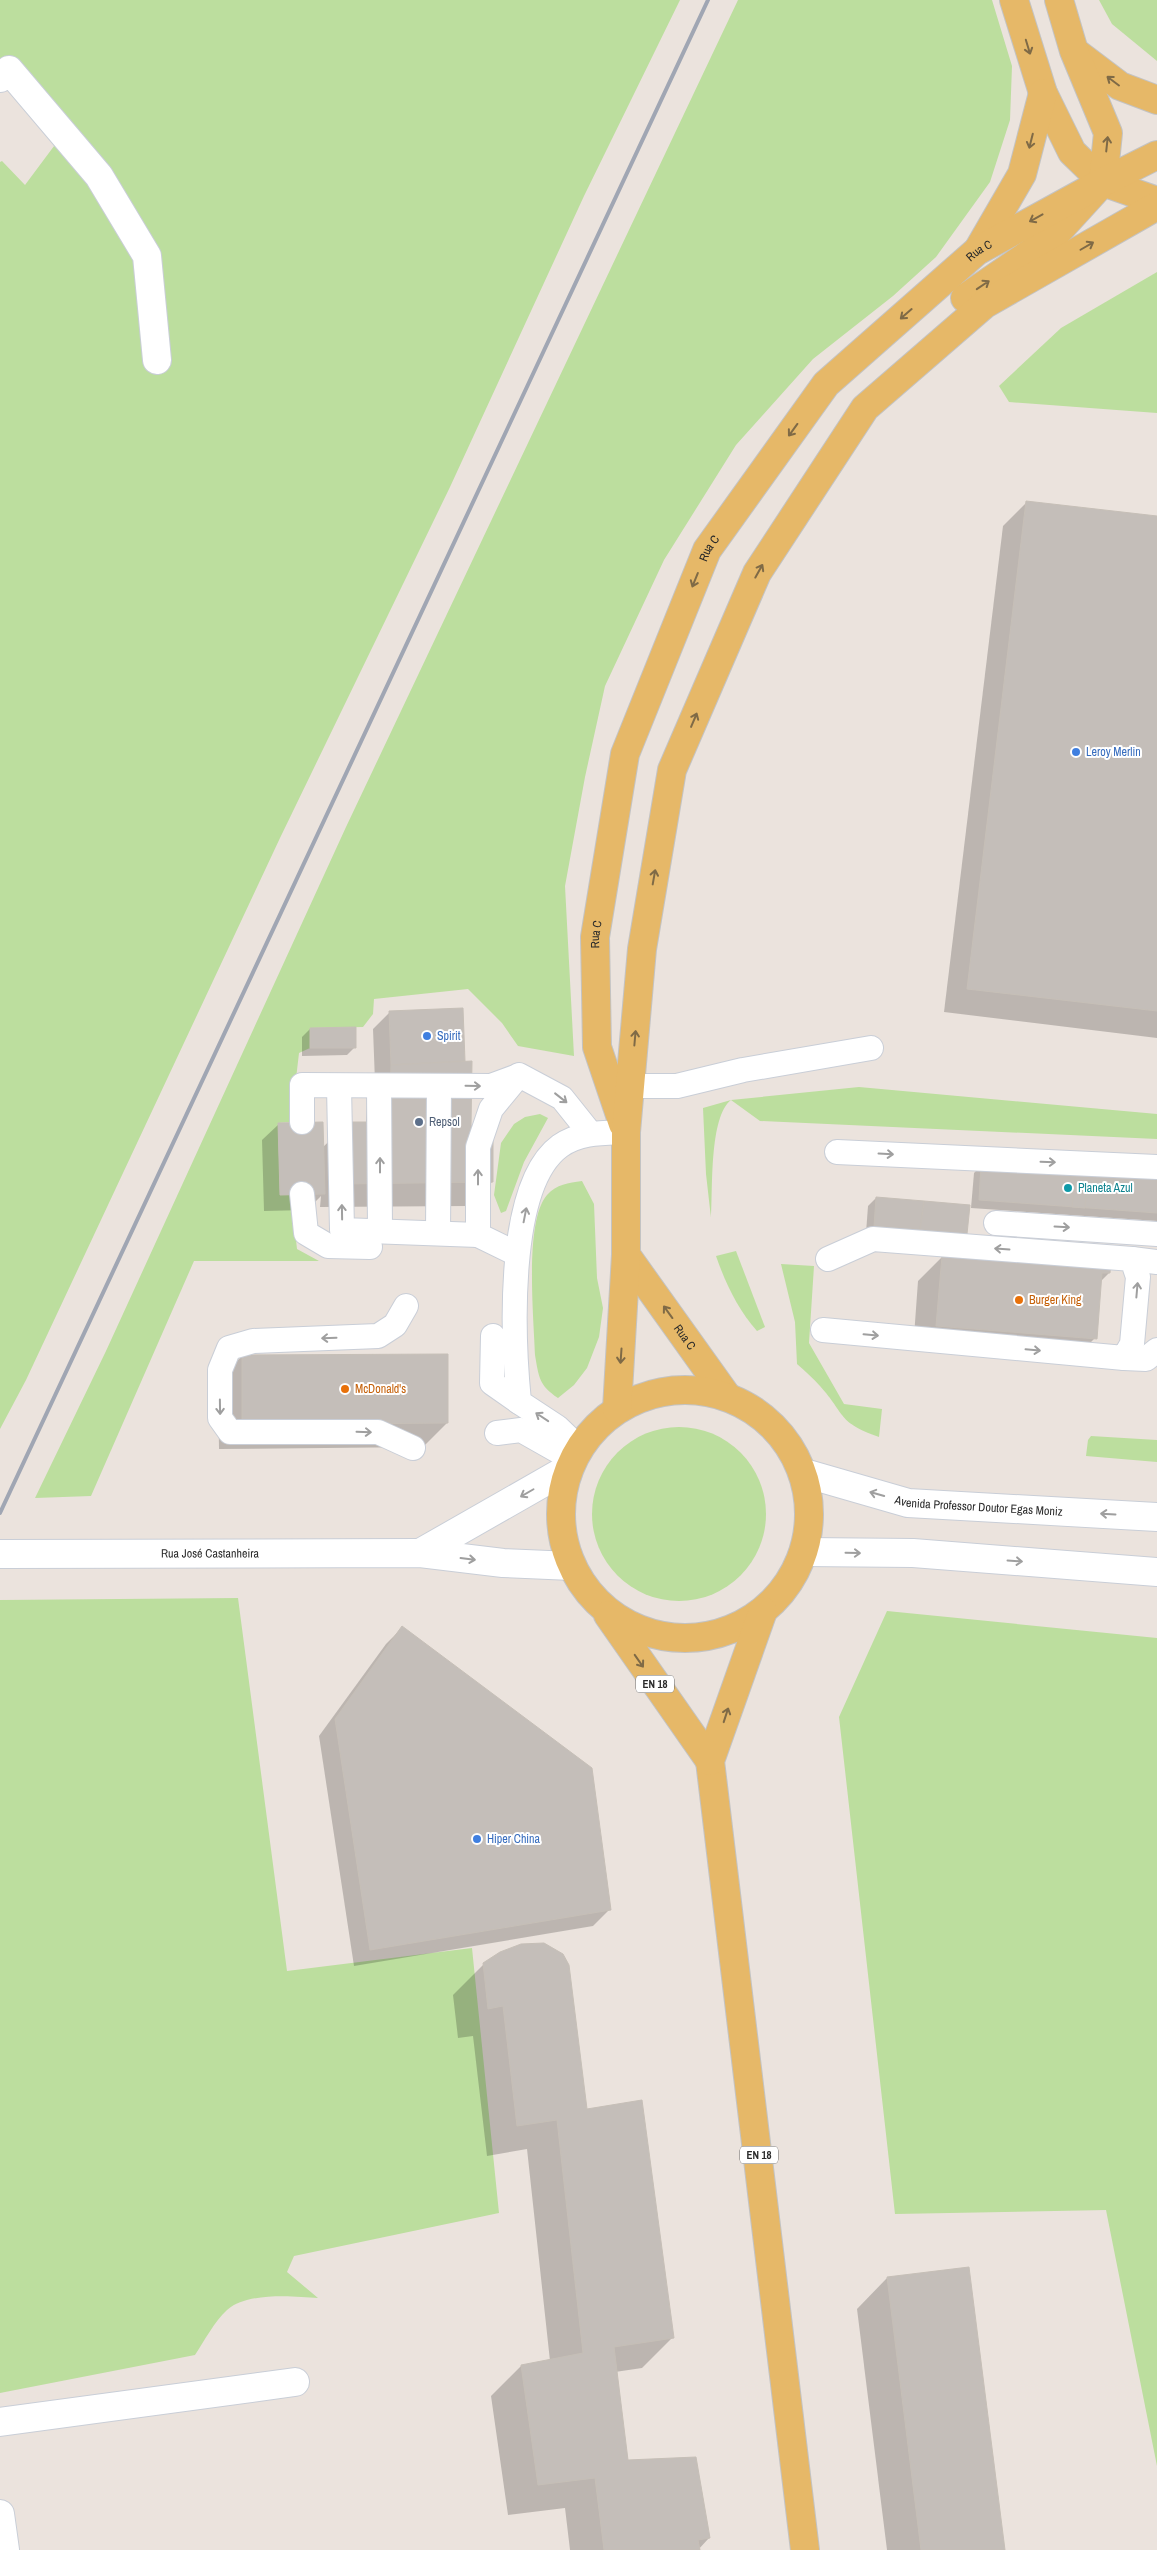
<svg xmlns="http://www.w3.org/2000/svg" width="1157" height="2550" font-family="'Archivo Narrow',sans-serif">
  <rect width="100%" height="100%" fill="#ebe3dd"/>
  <g fill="#bcde9e">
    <polygon points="0,0 680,0 584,196 450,487 280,838 26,1380 0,1429 0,162 2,161 25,185 63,134 0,69"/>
    <polygon points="738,0 992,0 1012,66 1010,120 990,182 936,257 893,296 813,359 736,445 664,560 605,686 585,777 565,886 574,1056 518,1046 502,1023 468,989 374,999 373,1014 363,1027 310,1028 310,1048 299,1053 291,1122 278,1123 280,1195 291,1195 297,1249 319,1261 194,1261 91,1496 35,1498 106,1351 346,827"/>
    <polygon points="1099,0 1157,0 1157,61 1112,24"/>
    <polygon points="1157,272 1157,413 1009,402 999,386 1061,328"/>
    <path d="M859,1087L1157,1114V1139L760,1121L731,1100C709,1117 713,1190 711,1218L706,1174L703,1108L731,1100Z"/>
    <polygon points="540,1114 548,1118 524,1162 506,1211 501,1213 494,1195 501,1143 514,1124 525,1117"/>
    <path d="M582,1181L594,1204L597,1278L603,1308L599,1337L587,1368L574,1385L558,1398C539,1385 539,1378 535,1355C534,1320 524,1221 547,1195C557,1184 568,1183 582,1181Z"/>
    <path d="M736,1251L765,1327L757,1331C738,1310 725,1282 716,1256Z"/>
    <path d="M781,1264L814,1266L809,1343L844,1404L882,1409L879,1437C837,1422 846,1415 820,1386C813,1378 805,1371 797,1364L795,1322Z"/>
    <circle cx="679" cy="1514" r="87"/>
    <polygon points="1091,1436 1157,1440 1157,1462 1086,1456 1088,1440"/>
    <path d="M238,1598L287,1971L472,1948L499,2213L294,2256L287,2272L318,2298C292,2296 248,2292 227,2310C214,2322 205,2340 195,2355L0,2393V1600Z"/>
    <polygon points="887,1611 1157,1638 1157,2466 1106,2210 895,2214 839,1717"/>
  </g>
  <g fill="#0003">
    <polygon points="1027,502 1157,517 1157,1038 944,1012 1003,526"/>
    <polygon points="390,1012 463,1060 461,1062 470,1127 492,1182 468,1206 320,1207 321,1196 307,1210 264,1211 262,1140 279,1124 322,1148 347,1124 366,1123 368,1090 375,1082 373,1029"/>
    <polygon points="310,1029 355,1047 347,1055 302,1056 302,1037"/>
    <polygon points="982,1165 1157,1178 1157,1221 971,1208 974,1173"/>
    <polygon points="876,1198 966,1233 958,1241 866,1233 868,1206"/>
    <polygon points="942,1257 1109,1273 1100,1282 1095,1338 1071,1362 913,1350 918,1281"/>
    <polygon points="242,1356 447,1423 423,1447 219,1449 218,1380"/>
    <polygon points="402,1628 609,1910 593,1926 354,1966 319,1736 386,1644"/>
    <polygon points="484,1964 586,2110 673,2337 642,2368 615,2372 627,2462 709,2538 698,2550 570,2550 565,2508 508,2515 491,2396 521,2366 550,2361 527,2149 487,2156 473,2036 458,2038 453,1995"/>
    <polygon points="887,2278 1004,2550 887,2550 857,2309"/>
  </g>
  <g fill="#c4beb9" stroke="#c6bfb7">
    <polygon points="1026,501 1157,516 1157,1011 967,989"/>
    <polygon points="463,1008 465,1061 391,1065 389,1011"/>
    <polygon points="356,1027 356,1048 310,1048 310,1028"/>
    <polygon points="472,1061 471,1126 493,1126 493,1182 344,1184 346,1122 389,1122 391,1065"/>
    <polygon points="323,1122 325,1194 280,1195 278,1123"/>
    <polygon points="981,1164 1157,1177 1157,1213 979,1200"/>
    <polygon points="1076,1170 1088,1172 1085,1208 1072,1207"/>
    <polygon points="876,1197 924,1201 920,1230 874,1226"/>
    <polygon points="924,1201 970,1205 967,1234 920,1230"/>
    <polygon points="942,1256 1111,1262 1110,1273 1102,1273 1097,1339 936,1326"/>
    <polygon points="448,1354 448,1423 242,1425 242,1355"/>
    <polygon points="402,1626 592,1768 611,1910 370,1950 335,1719"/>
    <polygon points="544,1943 563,1954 569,1965 587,2109 642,2100 674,2338 614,2347 628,2460 696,2457 710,2538 698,2540 700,2550 604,2550 595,2478 538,2485 521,2365 583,2353 557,2120 517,2126 503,2006 488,2009 483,1963 500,1952 521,1944"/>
    <polygon points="969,2267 1005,2550 921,2550 887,2277"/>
  </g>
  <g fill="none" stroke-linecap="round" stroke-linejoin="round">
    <g stroke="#c9ced7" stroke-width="26">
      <g id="lane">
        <polyline points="379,1086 380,1231"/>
        <polyline points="631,1086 677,1086 743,1070 871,1048"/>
        <polyline points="339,1087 342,1230 478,1235"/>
        <polyline points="302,1122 302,1085 491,1086 518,1076"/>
        <polyline points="837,1152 1157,1167"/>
        <polyline points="302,1194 306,1233 328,1246 370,1247"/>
        <polyline points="996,1223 1157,1234"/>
        <polyline points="438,1233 439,1086"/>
        <polyline points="517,1254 478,1235 478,1147 491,1109 519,1075 562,1098 590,1133"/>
        <polyline points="1132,1259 1157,1262"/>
        <polyline points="406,1306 395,1325 378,1336 253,1341 229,1348 220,1370 220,1418 230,1432 378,1432 413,1448"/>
        <polyline points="823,1330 1124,1358 1132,1344 1138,1277 1132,1259 873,1239 828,1259"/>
        <polyline points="493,1336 492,1383 519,1402"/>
        <polyline points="1124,1358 1146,1359 1157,1350"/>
        <polyline points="497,1433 521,1430 574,1460"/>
        <path d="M579,1448L557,1427L519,1402C513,1341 505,1186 560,1146C580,1132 603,1133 626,1132"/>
      </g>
    </g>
    <g stroke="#c9ced7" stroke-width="30">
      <g id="street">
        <polyline points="0,78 9,70 99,176 147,256 157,360"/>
        <polyline points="420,1553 569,1468"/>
        <path id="s1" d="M0,1554L420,1553L503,1563L572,1566"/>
        <polyline points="0,2422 295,2382"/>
        <polyline points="0,2514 5,2550"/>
      </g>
    </g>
    <g stroke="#c9ced7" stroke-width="30">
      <g id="secondary">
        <path id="s2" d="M804,1473L908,1503L1157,1517"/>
        <polyline points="804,1552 913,1553 1157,1572"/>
      </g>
    </g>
    <g stroke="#c3c3c3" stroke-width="30">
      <g id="primary">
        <polyline points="1014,0 1043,93 1072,152 1103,182 1157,201"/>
        <polyline points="1075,52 1120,86 1157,100"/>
        <polyline points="978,250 1022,174 1043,93"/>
        <polyline points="965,298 1051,239 1103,182 1108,133 1074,51 1059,0"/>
        <path id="s3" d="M623,1124L597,1047L595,937L625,754L707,550L826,384L977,251L1103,182L1157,155"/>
        <path id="s4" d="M626,1255L726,1395"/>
        <circle cx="685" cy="1514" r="124"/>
        <polyline points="617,1409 626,1255 626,1132 642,949 672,770 757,573 865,408 985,304 1157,206"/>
        <polyline points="763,1611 710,1761 805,2550"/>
        <polyline points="608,1615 710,1761"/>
      </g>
    </g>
    <use href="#lane" stroke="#fff" stroke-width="24"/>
    <use href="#street" stroke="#fff" stroke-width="28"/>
    <use href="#secondary" stroke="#fff" stroke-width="28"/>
    <use href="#primary" stroke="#e6b868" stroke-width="28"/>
    <polyline stroke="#a0a6b3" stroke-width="4" points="0,1513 708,0"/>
  </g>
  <defs><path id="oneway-shaft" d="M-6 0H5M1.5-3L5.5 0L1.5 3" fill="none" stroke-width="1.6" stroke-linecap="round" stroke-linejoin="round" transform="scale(1.25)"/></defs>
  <g stroke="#7f6a46">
    <use href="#oneway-shaft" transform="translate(1028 47) rotate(73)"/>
    <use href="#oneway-shaft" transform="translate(1113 81) rotate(-143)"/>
    <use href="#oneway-shaft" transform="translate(1031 141) rotate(104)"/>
    <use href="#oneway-shaft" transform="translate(1107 144) rotate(-84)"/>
    <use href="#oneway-shaft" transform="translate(1036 218) rotate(151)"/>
    <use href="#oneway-shaft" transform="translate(1087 246) rotate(-30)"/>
    <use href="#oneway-shaft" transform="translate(983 285) rotate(-34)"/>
    <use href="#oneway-shaft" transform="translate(906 314) rotate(139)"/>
    <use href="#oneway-shaft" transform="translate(793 430) rotate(126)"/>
    <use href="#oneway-shaft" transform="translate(759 571) rotate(-61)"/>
    <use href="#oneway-shaft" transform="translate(695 580) rotate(112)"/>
    <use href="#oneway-shaft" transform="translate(694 720) rotate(-67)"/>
    <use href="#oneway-shaft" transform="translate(654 877) rotate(-80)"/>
    <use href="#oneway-shaft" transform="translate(635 1038) rotate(-85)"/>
    <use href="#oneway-shaft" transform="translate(668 1312) rotate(-126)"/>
    <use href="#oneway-shaft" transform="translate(621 1356) rotate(94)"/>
    <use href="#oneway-shaft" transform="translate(639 1661) rotate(55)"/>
    <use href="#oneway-shaft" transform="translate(726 1715) rotate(-72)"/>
  </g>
  <g stroke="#9f9f9f">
    <use href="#oneway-shaft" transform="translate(473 1086) rotate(1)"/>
    <use href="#oneway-shaft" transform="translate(561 1098) rotate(38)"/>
    <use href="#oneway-shaft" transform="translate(886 1154) rotate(3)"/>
    <use href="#oneway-shaft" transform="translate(1048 1162) rotate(2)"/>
    <use href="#oneway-shaft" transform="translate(380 1165) rotate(-90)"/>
    <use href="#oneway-shaft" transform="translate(478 1177) rotate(-90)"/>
    <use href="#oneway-shaft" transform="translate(342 1212) rotate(-91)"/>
    <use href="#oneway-shaft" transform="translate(525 1215) rotate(-79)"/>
    <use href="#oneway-shaft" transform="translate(1062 1227) rotate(3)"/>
    <use href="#oneway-shaft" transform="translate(1002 1249) rotate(-176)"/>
    <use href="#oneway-shaft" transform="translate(1137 1290) rotate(-85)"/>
    <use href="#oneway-shaft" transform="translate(871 1335) rotate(5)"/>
    <use href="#oneway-shaft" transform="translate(329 1338) rotate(178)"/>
    <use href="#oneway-shaft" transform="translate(1033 1350) rotate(5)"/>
    <use href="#oneway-shaft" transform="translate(220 1407) rotate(89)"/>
    <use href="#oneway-shaft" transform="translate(542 1417) rotate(-146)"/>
    <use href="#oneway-shaft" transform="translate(364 1432) rotate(2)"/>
    <use href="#oneway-shaft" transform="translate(527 1493) rotate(150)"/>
    <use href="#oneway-shaft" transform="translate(877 1494) rotate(-164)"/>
    <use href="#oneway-shaft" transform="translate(1108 1514) rotate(-177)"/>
    <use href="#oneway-shaft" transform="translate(853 1553) rotate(1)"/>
    <use href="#oneway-shaft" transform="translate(468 1559) rotate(7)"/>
    <use href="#oneway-shaft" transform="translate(1015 1561) rotate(4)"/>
  </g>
  <g fill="#3f7fe0" stroke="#fff" stroke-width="2">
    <circle cx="1076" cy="752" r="5"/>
    <circle cx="427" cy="1036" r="5"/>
    <circle cx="477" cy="1839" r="5"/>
  </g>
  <circle fill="#5c6f8a" stroke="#fff" stroke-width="2" cx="419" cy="1122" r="5"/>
  <circle fill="#0f9aa8" stroke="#fff" stroke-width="2" cx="1068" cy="1188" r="5"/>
  <g fill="#e8710a" stroke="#fff" stroke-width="2">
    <circle cx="1019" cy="1300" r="5"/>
    <circle cx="345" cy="1389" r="5"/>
  </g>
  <g text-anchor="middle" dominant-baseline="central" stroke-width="4" stroke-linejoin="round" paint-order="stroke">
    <g fill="#fff" stroke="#6a6a6a" stroke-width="1">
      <rect x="636" y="1675.5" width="38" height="17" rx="4"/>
      <rect x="740" y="2146.5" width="38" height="17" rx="4"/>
    </g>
    <g font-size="11" font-weight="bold" fill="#2a2a2a">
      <text x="655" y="1684">EN 18</text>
      <text x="759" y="2155">EN 18</text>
    </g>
    <g font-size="12" fill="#2a2a2a" stroke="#fff">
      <text stroke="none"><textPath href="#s3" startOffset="1004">Rua C</textPath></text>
      <text stroke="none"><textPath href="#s3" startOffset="599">Rua C</textPath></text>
      <text stroke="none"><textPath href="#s3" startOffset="194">Rua C</textPath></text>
      <text stroke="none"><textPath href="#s4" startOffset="101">Rua C</textPath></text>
      <text stroke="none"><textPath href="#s2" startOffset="179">Avenida Professor Doutor Egas Moniz</textPath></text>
      <text stroke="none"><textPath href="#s1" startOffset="210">Rua José Castanheira</textPath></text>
    </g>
    <g font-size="12" fill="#366cbe" stroke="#fff" text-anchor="start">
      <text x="1086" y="752">Leroy Merlin</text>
      <text x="437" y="1036">Spirit</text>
      <text x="487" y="1839">Hiper China</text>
    </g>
    <g font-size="12" fill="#4e5e75" stroke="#fff" text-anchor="start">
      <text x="429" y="1122">Repsol</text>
    </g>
    <g font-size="12" fill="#0d838f" stroke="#fff" text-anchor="start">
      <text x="1078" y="1188">Planeta Azul</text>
    </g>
    <g font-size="12" fill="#c56008" stroke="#fff" text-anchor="start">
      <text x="1029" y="1300">Burger King</text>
      <text x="355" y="1389">McDonald's</text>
    </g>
  </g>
</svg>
